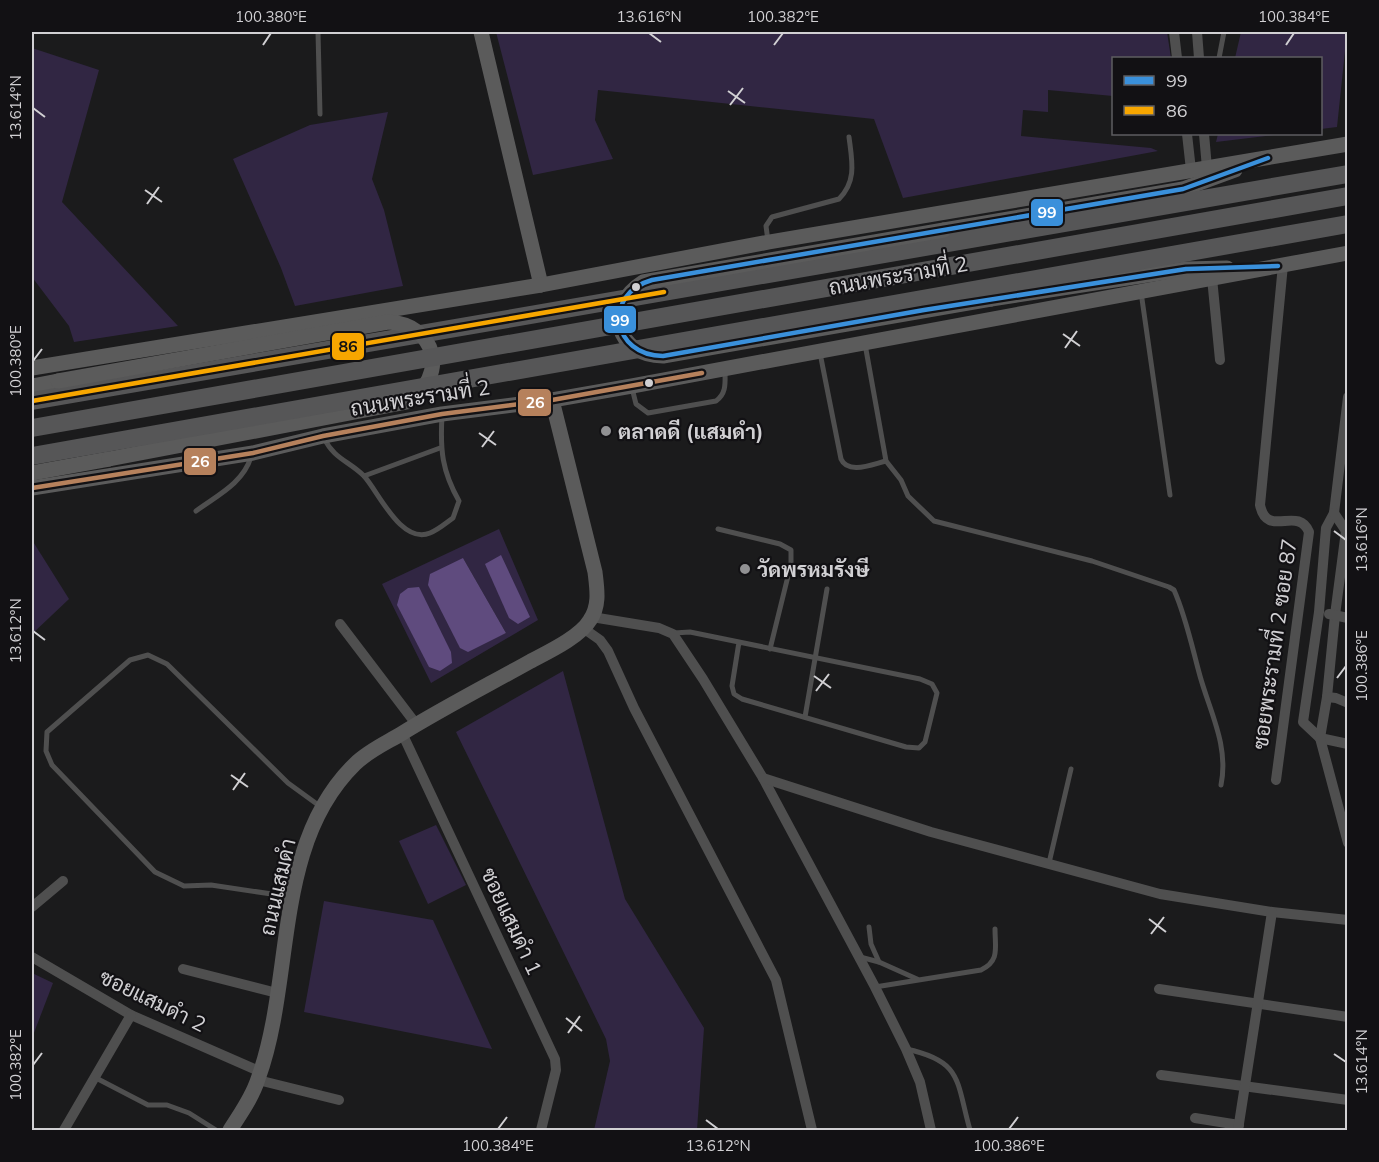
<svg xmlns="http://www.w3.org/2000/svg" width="1379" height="1162" font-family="Mulish,Sarabun,sans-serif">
  <rect width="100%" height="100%" fill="#1b1b1c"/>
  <g fill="#312643" fill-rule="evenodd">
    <polygon points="496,32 986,32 1002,33 1002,32 1167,32 1171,58 1114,58 1113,96 1048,90 1048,112 1023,110 1021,136 1151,148 1158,151 903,198 874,119 598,90 595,120 613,159 533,175"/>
    <polygon points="1241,32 1347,32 1337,127 1321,129 1320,58 1235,58"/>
    <polygon points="32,48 99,70 62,202 178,326 74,342 69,326 32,277"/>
    <polygon points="388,112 372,179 384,210 403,286 295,306 281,268 233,159 310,125"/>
    <polygon points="1218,134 1283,134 1216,142"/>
    <path d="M499,529L538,620L431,683L382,584ZM463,558L506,633L487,641Z"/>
    <polygon points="32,540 69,599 32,634"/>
    <polygon points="563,671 625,899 704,1028 697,1130 594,1130 610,1061 606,1039 456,732"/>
    <polygon points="436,825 466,885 428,904 399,841"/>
    <polygon points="324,901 433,920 492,1049 304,1012"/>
    <polygon points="32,973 53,983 32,1038"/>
  </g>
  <g fill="#5f4b7e">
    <polygon points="501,555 530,617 518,624 509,618 485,564"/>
    <polygon points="463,558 506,633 468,652 460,648 428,585 430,574"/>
    <polygon points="419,587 451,652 452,663 440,671 429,667 397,605 400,594 408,588"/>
  </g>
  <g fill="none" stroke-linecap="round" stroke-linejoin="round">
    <g stroke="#4f4f4f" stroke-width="5">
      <polyline points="318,32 320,114"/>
      <polyline points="1219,58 1224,32"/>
      <path d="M768,241L766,226L772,217L839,199C857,181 852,161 849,137"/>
      <polyline points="1141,292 1170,495"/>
      <path d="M865,344L886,461L901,480L908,496L934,521L1092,561L1169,587L1174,590C1186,617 1192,647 1200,676C1210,712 1229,746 1221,785"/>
      <path d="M820,353L841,459C848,475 873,464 886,461"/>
      <path d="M632,388L636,404L648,413L716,401C727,393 725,382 725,370"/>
      <path d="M324,438C334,459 349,461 364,476C378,491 401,545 430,533C438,530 446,523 453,518L459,501C442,471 440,450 442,416"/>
      <polyline points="364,476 440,448"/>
      <path d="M196,511C218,495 243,483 251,457"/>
      <polyline points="718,529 780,544 791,550 791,564 770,649"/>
      <polyline points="674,633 690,632 920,679 932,684 937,693 925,742 919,748 906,747 742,699 734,694 732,686 739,642"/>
      <polyline points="805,717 827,589"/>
      <polyline points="1049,863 1071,769"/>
      <polyline points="292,897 211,885 184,886 155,872 52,765 46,751 47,732 130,660 148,655 167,664 288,783 321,807"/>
      <polyline points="869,927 871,944 879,962"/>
      <polyline points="860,957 879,962 917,979"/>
      <path d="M875,987L981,970C1000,961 995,948 995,929"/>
      <path d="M906,1049C963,1061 956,1081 970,1130"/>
      <polyline points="96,1078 148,1105 167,1105 189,1113 216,1130"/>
    </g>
    <g stroke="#4f4f4f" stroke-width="10">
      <polyline points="1174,32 1177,58"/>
      <polyline points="1197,32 1199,58"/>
      <polyline points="1187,134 1191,170"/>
      <polyline points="1204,134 1207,168"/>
      <polyline points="1212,278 1220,360"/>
      <polyline points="1348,397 1334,513 1326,528 1319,612 1303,722 1320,738 1348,744"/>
      <polyline points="1334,513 1346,531 1335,615 1327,697 1320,738 1348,843"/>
      <polyline points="1329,614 1348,618"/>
      <polyline points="592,617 659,628 673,634 703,679 763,778 875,987 906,1049 920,1082 931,1130"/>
      <polyline points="340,624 416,724"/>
      <polyline points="583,628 600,640 608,651 634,708 776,980 812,1130"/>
      <polyline points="1327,697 1336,698 1348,703"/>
      <polyline points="402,733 555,1059 556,1070 541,1130"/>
      <polyline points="763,778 931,832 1160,894 1272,912 1348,920"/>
      <path d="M1276,780L1309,532C1298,505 1267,539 1260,505L1283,265"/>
      <polyline points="32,907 63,881"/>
      <polyline points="32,957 131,1015 261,1072"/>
      <polyline points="183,969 277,993"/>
      <polyline points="1159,989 1348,1017"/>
      <polyline points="1161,1075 1348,1100"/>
      <polyline points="258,1080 339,1100"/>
      <polyline points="1195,1118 1239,1125"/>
      <polyline points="64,1130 131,1015"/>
      <polyline points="1238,1130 1272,912"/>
    </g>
    <g stroke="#5b5b5b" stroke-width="15">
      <polyline points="481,32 541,285"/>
      <polyline points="944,230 1183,189 1235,170"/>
      <polyline points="991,299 1186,269 1227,268"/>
      <polyline points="32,368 541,285 769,242 1348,144"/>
      <polyline points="32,386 58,381"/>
      <polyline points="32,473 109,459"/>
      <polyline points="32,488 253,453 323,436 442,414 552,400 632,386 1348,253"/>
      <path d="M230,1130C240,1114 252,1098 258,1079C295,978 272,845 355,764C368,751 386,743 401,734C443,708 488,685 531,661C548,652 580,637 590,620C600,605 597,589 595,572L552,400"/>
    </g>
    <polyline stroke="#565657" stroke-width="18" points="32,401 1348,174"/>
    <g stroke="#5b5b5b" stroke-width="15">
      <path d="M944,230L643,282C603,307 616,356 663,356L991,299"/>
      <path d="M58,381L388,322C437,324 449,377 407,402L109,459"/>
    </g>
    <g stroke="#565657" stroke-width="18">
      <polyline points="32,428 1348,196"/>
      <polyline points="32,456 1348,224"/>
    </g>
    <g stroke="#121114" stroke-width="9">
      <path id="bus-1" d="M1268,158L1183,189L652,280C602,294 612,356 663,356L924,310L1186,269L1278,266"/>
    </g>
    <g stroke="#121114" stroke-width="9">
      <polyline id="bus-2" points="32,401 664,292"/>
    </g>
    <g stroke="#121114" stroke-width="9">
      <polyline id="bus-3" points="32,488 253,453 323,436 442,414 552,400 702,373"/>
    </g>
    <use href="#bus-1" stroke="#3a90db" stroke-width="4.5"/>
    <use href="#bus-2" stroke="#f7a600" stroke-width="4.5"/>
    <use href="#bus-3" stroke="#b6815c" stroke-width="4.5"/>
  </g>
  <path fill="none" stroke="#d1d0d3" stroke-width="2" d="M649,33L661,42M263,45L271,33M774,45L783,33M1286,45L1294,33M728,91L745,103M730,105L743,88M33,108L45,117M145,190L162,202M147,204L159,187M1063,334L1080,346M1065,348L1077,331M33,361L42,349M479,433L496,445M482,447L494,431M1334,531L1346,540M33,631L45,640M814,676L831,688M1337,678L1346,666M816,691L829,674M231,775L248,787M233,790L245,773M1149,919L1166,932M1151,934L1164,917M566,1018L582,1031M568,1033L580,1016M1334,1054L1346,1062M33,1065L42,1053M706,1120L718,1129M498,1129L507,1117M1009,1129L1018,1117"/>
  <g fill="#d1d0d3" stroke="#121114" stroke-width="2">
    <circle cx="636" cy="287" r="5"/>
    <circle cx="649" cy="383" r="5"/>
  </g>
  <g fill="#919193" stroke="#121114" stroke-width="2">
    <circle cx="606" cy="431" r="6"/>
    <circle cx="745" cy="569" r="6"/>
  </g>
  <g text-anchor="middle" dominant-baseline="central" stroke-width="4.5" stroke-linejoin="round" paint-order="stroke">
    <g font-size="21" fill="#d1d0d3" stroke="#121114">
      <text transform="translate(898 275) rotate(-10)">ถนนพระรามที่ 2</text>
      <text transform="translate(420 397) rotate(-9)">ถนนพระรามที่ 2</text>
      <text transform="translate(1274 644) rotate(-82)">ซอยพระรามที่ 2 ซอย 87</text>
      <text transform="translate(277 887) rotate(-77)">ถนนแสมดำ</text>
      <text transform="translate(512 921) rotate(65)">ซอยแสมดำ 1</text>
      <text transform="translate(153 1000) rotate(26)">ซอยแสมดำ 2</text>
    </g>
    <g font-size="21" font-weight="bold" fill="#d1d0d3" stroke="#121114" text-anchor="start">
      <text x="618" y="431">ตลาดดี (แสมดำ)</text>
      <text x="757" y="569">วัดพรหมรังษี</text>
    </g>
  </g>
  <g stroke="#121114" stroke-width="2">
    <rect x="1030" y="198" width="34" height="29" rx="6" fill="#3a90db"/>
    <rect x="603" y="305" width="34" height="29" rx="6" fill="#3a90db"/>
    <rect x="331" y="332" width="34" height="29" rx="6" fill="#f7a600"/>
    <rect x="517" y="388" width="35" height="29" rx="6" fill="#b6815c"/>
    <rect x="183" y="447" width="34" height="29" rx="6" fill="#b6815c"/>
  </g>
  <g font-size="16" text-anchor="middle" font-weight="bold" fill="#fff">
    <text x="1047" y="218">99</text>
    <text x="620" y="326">99</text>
    <text x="535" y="408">26</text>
    <text x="200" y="467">26</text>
  </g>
  <g font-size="16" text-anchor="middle" font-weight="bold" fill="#111">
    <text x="348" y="352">86</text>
  </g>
  <rect width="1379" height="1162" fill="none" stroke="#121114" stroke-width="66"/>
  <rect x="1112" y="57" width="210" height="78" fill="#121114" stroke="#5e5d60" stroke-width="1.5"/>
  <rect x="1124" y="76" width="30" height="9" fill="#3a90db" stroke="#5e5d60" stroke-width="1.5"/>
  <text x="1166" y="87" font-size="18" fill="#d1d0d3">99</text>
  <rect x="1124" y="106" width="30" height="9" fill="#f7a600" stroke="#5e5d60" stroke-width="1.5"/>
  <text x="1166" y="117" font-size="18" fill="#d1d0d3">86</text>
  <rect x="33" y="33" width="1313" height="1096" fill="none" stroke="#d1d0d3" stroke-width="2"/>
  <g font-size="15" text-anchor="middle" fill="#d1d0d3">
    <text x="271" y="22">100.380°E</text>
    <text x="649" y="22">13.616°N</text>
    <text x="783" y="22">100.382°E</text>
    <text x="1294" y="22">100.384°E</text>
    <text transform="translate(16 108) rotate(-90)" y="5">13.614°N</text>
    <text transform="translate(16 361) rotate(-90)" y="5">100.380°E</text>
    <text transform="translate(1362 540) rotate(-90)" y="5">13.616°N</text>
    <text transform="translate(16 631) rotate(-90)" y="5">13.612°N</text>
    <text transform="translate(1362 666) rotate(-90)" y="5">100.386°E</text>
    <text transform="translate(1362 1062) rotate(-90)" y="5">13.614°N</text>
    <text transform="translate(16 1065) rotate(-90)" y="5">100.382°E</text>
    <text x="498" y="1151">100.384°E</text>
    <text x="718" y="1151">13.612°N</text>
    <text x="1009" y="1151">100.386°E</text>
  </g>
</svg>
